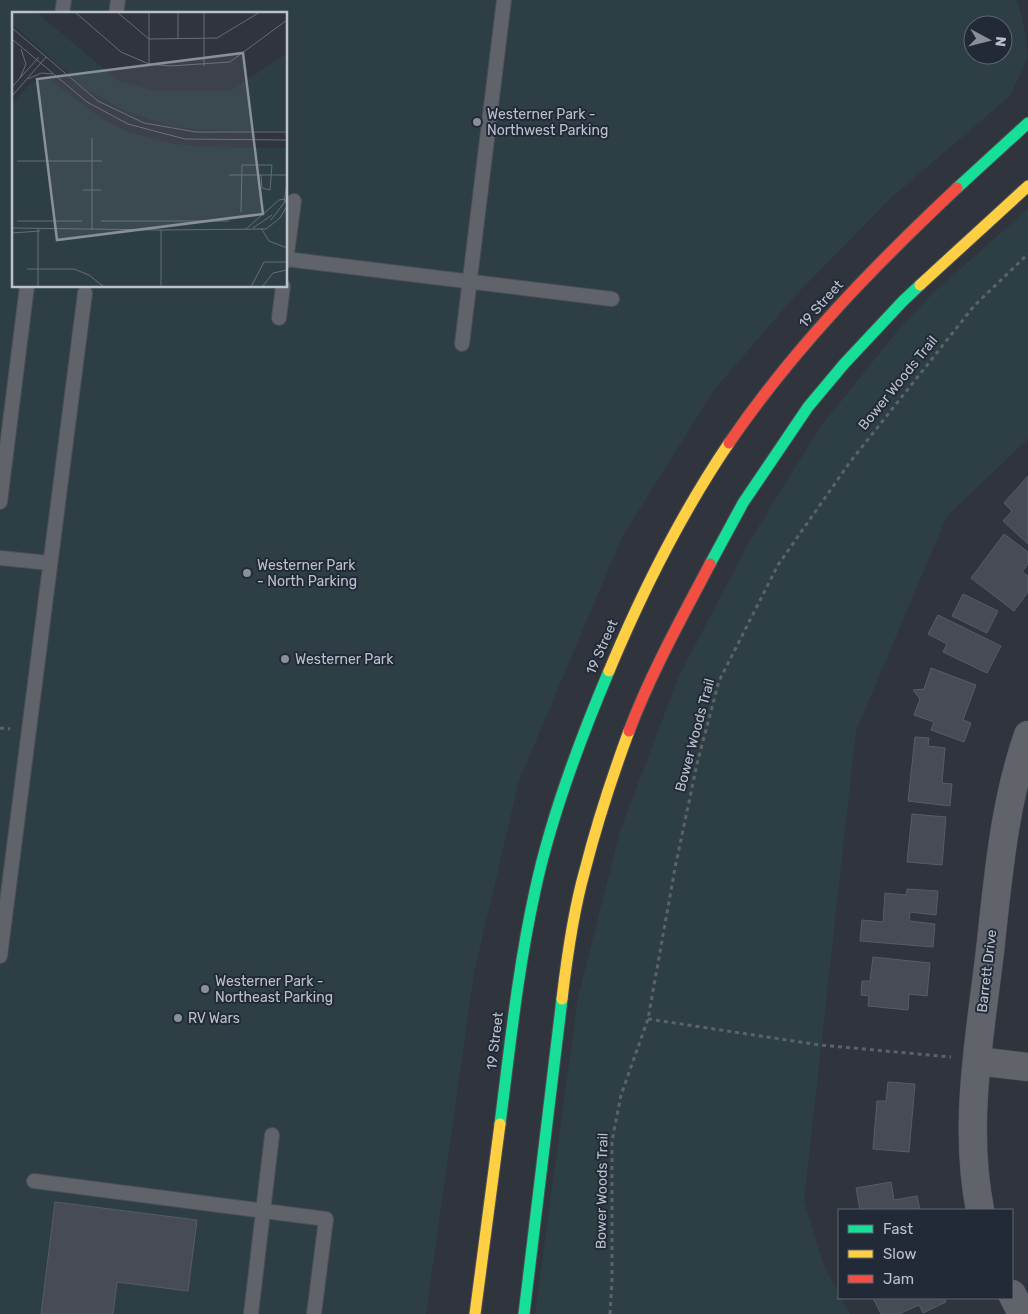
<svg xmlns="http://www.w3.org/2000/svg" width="1028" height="1314" font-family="Rubik,sans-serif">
  <rect width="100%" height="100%" fill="#2f343d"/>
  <g fill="#2d3f44" fill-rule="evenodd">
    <path d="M0,0H1017L1024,26L1028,57L1010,96L892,197L795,296L714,390L622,537L519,781L474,973L426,1314H0ZM14,14H286V286H14ZM973,25H1003V55H973Z"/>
    <polygon points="1028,209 1028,439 947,516 856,731 804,1201 824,1266 839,1294 839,1298 841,1298 850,1314 535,1314 578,997 620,831 679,676 749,542 821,426 899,329 934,292"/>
  </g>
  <g fill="#474b53" stroke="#585c64">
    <polygon points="1028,476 1028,544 1003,521 1012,511 1004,503"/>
    <polygon points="1004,534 1028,552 1028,564 1022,572 1028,576 1028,592 1014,611 971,578"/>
    <polygon points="963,594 998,611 987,633 952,616"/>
    <polygon points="938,615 1001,646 987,673 943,652 947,644 928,634"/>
    <polygon points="931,668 976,685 963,720 971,723 964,742 931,730 934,722 914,715 920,699 913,690 924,689"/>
    <polygon points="915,737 929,738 928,746 945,748 942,783 952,784 950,806 908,801"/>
    <polygon points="912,814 946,817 942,865 907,862"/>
    <polygon points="907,889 938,891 936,915 910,912 909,921 935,924 933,947 860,941 862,920 883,922 885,893 906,895"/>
    <polygon points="873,957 930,963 927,996 909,994 908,1010 868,1006 869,996 861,995 862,981 870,981"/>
    <polygon points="888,1082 915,1084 909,1152 873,1149 877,1101 886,1101"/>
    <polygon points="891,1182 894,1200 917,1196 920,1210 860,1210 856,1188"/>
    <polygon points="55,1202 197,1220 188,1291 117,1282 113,1314 41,1314"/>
    <polygon points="873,1298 944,1298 946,1302 923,1313 919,1305 899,1314 881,1314"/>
  </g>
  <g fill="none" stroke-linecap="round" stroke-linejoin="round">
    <g stroke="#4b4f56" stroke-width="16">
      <g id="lane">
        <polyline points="62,14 64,0"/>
        <polyline points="116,14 118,0"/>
        <polyline points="286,259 612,299"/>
        <polyline points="286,261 294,201"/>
        <polyline points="279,318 283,286"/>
        <polyline points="462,344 504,0"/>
        <polyline points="0,502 27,286"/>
        <polyline points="0,558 50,563"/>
        <polyline points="0,956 85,293"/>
        <polyline points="34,1181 326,1219 314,1314"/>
        <polyline points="251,1314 272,1135"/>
      </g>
    </g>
    <g stroke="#4b4f56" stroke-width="29">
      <g id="street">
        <polyline points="977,1061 1028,1067"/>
        <path d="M980,1210C963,1124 980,1036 990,951C998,878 1004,804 1028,735"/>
        <polyline points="1012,1294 1022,1314"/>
      </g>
    </g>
    <g stroke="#4b4f56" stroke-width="13">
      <g id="fast">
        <polyline points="957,188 1028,123"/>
        <polyline points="710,564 743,503 808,407 844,364 903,301 920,285"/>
        <path d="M500,1124C510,1046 518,968 535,891C551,816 579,742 609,671"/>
        <polyline points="524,1314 562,999"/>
      </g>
    </g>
    <g stroke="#4b4f56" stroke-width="13">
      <g id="slow">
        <polyline points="920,285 1028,186"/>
        <path d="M609,671C642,592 681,514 729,443"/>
        <path d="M562,999C567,956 573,912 585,870C597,823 612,777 629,731"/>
        <polyline points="475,1314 500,1124"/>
      </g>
    </g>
    <g stroke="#4b4f56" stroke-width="13">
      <g id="jam">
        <path d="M729,443C794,348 873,267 957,188"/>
        <path d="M629,731C651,673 681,619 710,564"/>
      </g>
    </g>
    <g stroke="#5d6268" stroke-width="3" stroke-dasharray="4 4" stroke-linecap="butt">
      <polyline points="0,728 10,729"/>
      <polyline points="648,1019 820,1045 951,1057"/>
      <polyline points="610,1314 612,1281 612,1141 621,1095 648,1019 675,868 697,764 719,681 778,565 850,462 974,306 1028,254"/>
    </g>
    <use href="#lane" stroke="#60636a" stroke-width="14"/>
    <use href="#street" stroke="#60636a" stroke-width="28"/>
    <use href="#fast" stroke="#16e098" stroke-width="11"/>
    <use href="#slow" stroke="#ffcf43" stroke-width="11"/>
    <use href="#jam" stroke="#f24e42" stroke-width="11"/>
  </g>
  <g fill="#8a909a" stroke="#222a38" stroke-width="2">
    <circle cx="477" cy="122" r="5"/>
    <circle cx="247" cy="573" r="5"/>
    <circle cx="285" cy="659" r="5"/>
    <circle cx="205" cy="989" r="5"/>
    <circle cx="178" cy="1018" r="5"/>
  </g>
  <g text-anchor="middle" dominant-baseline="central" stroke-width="4" stroke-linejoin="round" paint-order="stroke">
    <g font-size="14" fill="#bbc1cc" stroke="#222a38" text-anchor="start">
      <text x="487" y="114">Westerner Park -<tspan x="487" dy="16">Northwest Parking</tspan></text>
      <text x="257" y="565">Westerner Park<tspan x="257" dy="16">- North Parking</tspan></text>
      <text x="295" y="659">Westerner Park</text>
      <text x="215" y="981">Westerner Park -<tspan x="215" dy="16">Northeast Parking</tspan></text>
      <text x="188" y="1018">RV Wars</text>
    </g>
    <g font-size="14" fill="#bbc1cc" stroke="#222a38">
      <text transform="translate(821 304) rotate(-48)">19 Street</text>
      <text transform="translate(898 383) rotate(-51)">Bower Woods Trail</text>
      <text transform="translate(602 647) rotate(-66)">19 Street</text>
      <text transform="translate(695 735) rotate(-75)">Bower Woods Trail</text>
      <text transform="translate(987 971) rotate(-83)">Barrett Drive</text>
      <text transform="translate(495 1041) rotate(-83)">19 Street</text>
      <text transform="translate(602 1191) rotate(-89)">Bower Woods Trail</text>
    </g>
  </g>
  <g transform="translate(12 12)">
    <rect width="275" height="275" fill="#2f343d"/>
    <path d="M0,0H24L107,69L143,79H218L275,41V119L190,118L163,115L115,100L73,76L0,12ZM34,65L92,108L117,120L157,131L188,135L275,136V275H0V92L17,73Z" fill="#2d3f44"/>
    <path fill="none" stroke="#676c76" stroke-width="1" d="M63,0L109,40L137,52L158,54L218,50L275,8M105,0L137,27L205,26L248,0M166,0V27M192,0V54M0,16L86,89L132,111L184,120H275M0,27L75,90L116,112L173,127L275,128M137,52V0M8,66L14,52L9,37M16,67L29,61L41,62M0,75L27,45M0,84L34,45M80,126V218M5,149H90M217,163H275M71,178H89M229,200L230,153H260L258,178L250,176L249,163M259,208L272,191L275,171M5,209H70M89,209H217M0,216L149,218M26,216V275M241,216L260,203M249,216L257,229L275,236M233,218L267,188L273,187M0,221L28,219M15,257H62L77,263L92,275M149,275V218L254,217L268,206L275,194L273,187M239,275L252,250H275M250,275L261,261L275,258"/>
    <path fill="#8a909a" fill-opacity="0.15" stroke="#8a909a" stroke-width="2.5" d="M231,41L251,202L45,228L25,67Z"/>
    <rect width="275" height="275" fill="none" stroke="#bbc1cc" stroke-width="2.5"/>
  </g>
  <rect x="838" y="1209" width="175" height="90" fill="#222a38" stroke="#5f6673"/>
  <rect x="848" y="1225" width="25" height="8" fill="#16e098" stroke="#5f6673"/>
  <text x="883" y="1234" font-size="15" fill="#bbc1cc">Fast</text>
  <rect x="848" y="1250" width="25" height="8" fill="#ffcf43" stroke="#5f6673"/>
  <text x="883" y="1259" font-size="15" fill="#bbc1cc">Slow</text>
  <rect x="848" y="1275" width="25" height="8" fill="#f24e42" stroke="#5f6673"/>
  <text x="883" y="1284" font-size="15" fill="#bbc1cc">Jam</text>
  <g transform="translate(988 40) rotate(97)"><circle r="24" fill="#222a38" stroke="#5f6673"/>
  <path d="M0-4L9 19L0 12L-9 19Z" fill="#8a909a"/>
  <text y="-8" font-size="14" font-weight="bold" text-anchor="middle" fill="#bbc1cc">N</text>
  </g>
</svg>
